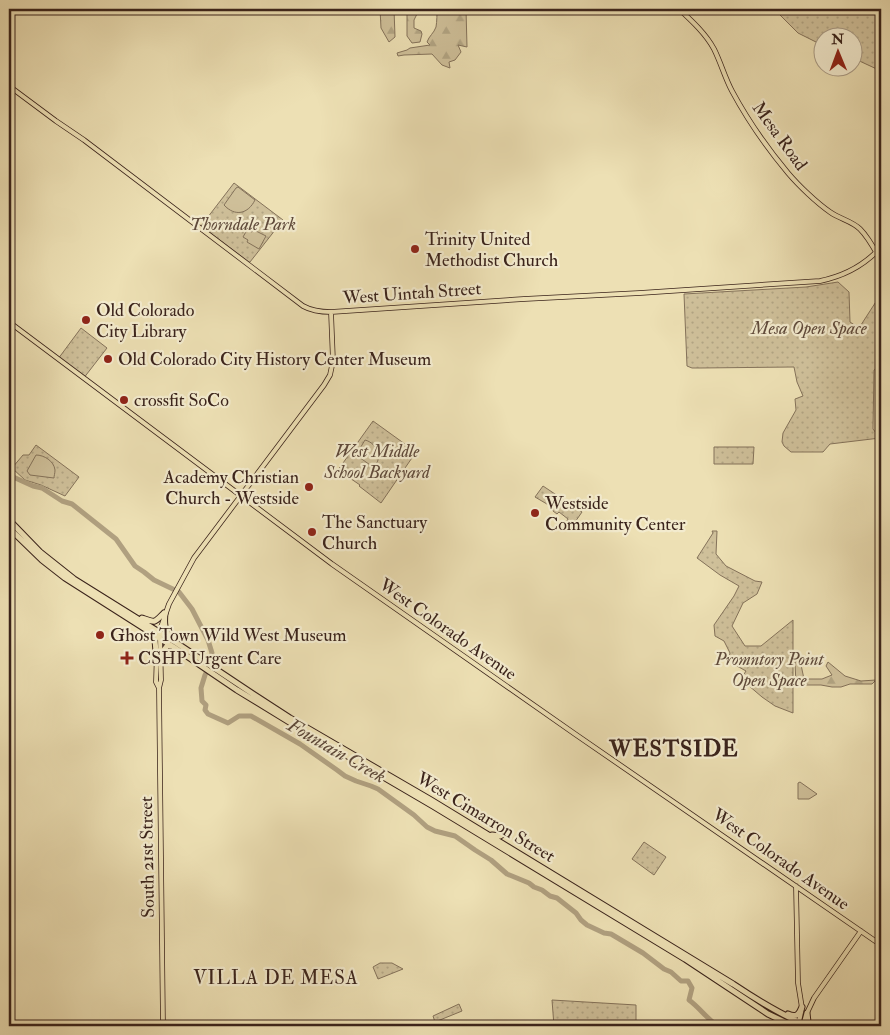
<svg xmlns="http://www.w3.org/2000/svg" width="890" height="1035" font-family="'IM FELL Double Pica',serif">
  <style>
    .grass { fill: url(#grass-dots); stroke: #84725a }
    .forest { fill: url(#forest-firs); stroke: #84725a }
    .garden { fill: #cfc09a; stroke: #84725a }
    .lines { fill: none; stroke-linecap: round; stroke-linejoin: round }
    .river { stroke: #b0a080; stroke-width: 5 }
    .major-casing { stroke: #3a231b; stroke-width: 5.5 }
    .highway-casing { stroke: #3a231b; stroke-width: 7 }
    .major { stroke: #ede0b4; stroke-width: 4 }
    .highway { stroke: #ede0b4; stroke-width: 5 }
    .poi-dot { fill: #8f2418; stroke: #f3ebce; stroke-width: 2 }
    .labels { text-anchor: middle; stroke-width: 4.5; stroke-linejoin: round; paint-order: stroke }
    .street-label { font-size: 18px; fill: #3a231b; stroke: #f3ebce }
    .park-label { font-size: 18px; font-style: italic; fill: #5f4a3b; stroke: #f3ebce }
    .poi-label { font-size: 18px; fill: #3a231b; stroke: #f3ebce; text-anchor: start }
    .water-label { font-size: 19px; font-style: italic; fill: #5d4839; stroke: #f3ebce }
    .neighbourhood-label { font-size: 19px; letter-spacing: 1px; fill: #3a231b; stroke: #f3ebce }
    .district-label { font-size: 22px; font-weight: bold; letter-spacing: 1px; fill: #3a231b; stroke: #f3ebce }
  </style>
  <defs>
    <pattern id="grass-dots" width="8" height="8" patternUnits="userSpaceOnUse" patternTransform="scale(1.25)"><rect width="8" height="8" fill="#cfc09a"/><path d="M2 2h.1M6 6h.1" fill="none" stroke="#b2a584" stroke-width="1.8" stroke-linecap="round"/></pattern>
    <pattern id="forest-firs" width="22" height="20" patternUnits="userSpaceOnUse" patternTransform="scale(1.25)"><rect width="22" height="20" fill="#cfc09a"/><path d="M5 1l3.5 6h-7zM16 11l3.5 6h-7z" fill="#b2a584"/></pattern>
  </defs>
  <rect width="100%" height="100%" fill="#ede0b4"/>
  <filter id="stains"><feTurbulence type="fractalNoise" baseFrequency=".004" numOctaves="4"/><feColorMatrix values="0 0 0 0 .2 0 0 0 0 .09 0 0 0 0 .02 0 0 0 .5 -.17"/></filter>
  <radialGradient id="worn" r=".72"><stop offset=".6" stop-color="#630" stop-opacity="0"/><stop offset="1" stop-color="#630" stop-opacity=".3"/></radialGradient>
  <path class="grass" d="M774 9H881V71L853 58 852 38H822V45L798 33Z
    M234 183 283 220 250 262H249L201 226Z
    M838 282 849 292 850 322 859 328 879 297 881 300V366L874 370 873 429 880 438 830 444 823 452H791L784 446 782 442 783 433 796 410 795 399 803 396 797 382 794 367 701 368H692L687 366 684 294 806 287Z
    M81 328 107 348 83 379 58 359Z
    M373 421 416 452 381 503 359 486 360 485 338 470Z
    M36 445 79 477 65 496 41 485 25 480 12 468 23 455H29Z
    M714 447H754L753 464H714Z
    M543 486 582 512 573 525 567 521 568 519 559 512 557 514 553 511 552 507 535 497Z
    M712 531H717L716 554 726 566 755 581 762 582 757 594 743 603 732 626 745 646H761L793 620V713L775 706 762 697 741 679 746 671 728 661 730 653 724 641 715 636 714 625 734 596 739 586 720 575 697 558 713 533Z
    M644 842 666 857 654 875 632 859Z
    M380 963H392L403 969 378 979 373 967Z
    M552 1000 636 1005V1026H554Z
    M459 1004 462 1011 435 1022 433 1016Z"/>
  <path class="forest" d="M380 9H394L395 37 389 42 381 28Z
    M407 9H419L416 10 418 12 414 20V28L421 31 422 34 420 42 412 43 407 36Z
    M437 9H466L467 47 458 45 461 52 455 60 449 62 450 68 442 65 432 54 404 55 398 56 397 53 407 50 410 48 430 45 427 42C429 36 434 33 436 27 437 21 437 14 437 9Z
    M800 660 804 679H822L832 675 826 666 828 662 845 676 861 681 876 680 872 684H850L841 687H832L821 685H796L795 662Z"/>
  <path class="garden" d="M238 187 255 200C248 214 235 217 224 205L236 188Z
    M247 230 252 232 254 230 266 236 259 249 247 242 248 240 243 237Z
    M365 440C377 443 384 459 373 467L356 455Z
    M36 455C44 455 54 461 55 470 55 473 54 476 54 478L30 475 27 471Z
    M800 782 817 794 809 799H798V783Z"/>
  <g class="lines">
    <path class="river" d="M9 471 11 476 33 486 42 488 62 501 72 504 116 539 135 566 144 572 154 580 179 592 192 609 208 640 212 653V661L205 675 201 688 202 701 206 705 205 710 208 714 228 723 239 716H251L300 744 337 770 345 776 356 781 371 786 378 789 414 815 427 827 435 831 455 836 475 850 491 860 507 874 529 883 534 887 542 890 550 896 557 898 576 913 581 920 587 925 604 933 611 934 643 953 664 969 671 972 681 981H688L692 988 689 1000C700 1008 707 1019 718 1026"/>
    <g class="major-casing">
      <path id="major" d="M679 9C692 21 706 34 714 49 721 63 725 78 732 91 747 119 768 149 788 173 799 186 817 203 830 212 840 219 852 221 860 229 869 238 875 250 881 261
        M9 86 56 121 84 140 303 306C312 311 320 312 331 312L524 299 640 293 820 281C844 276 865 265 881 247
        M9 322 332 564 575 734 881 945
        M159 633 169 604 194 558 324 385 330 375 333 361 331 312
        M160 637 161 680 159 688 163 1026
        M157 650 156 682 159 688
        M796 886 798 983 802 1008 798 1026
        M803 1026 806 1015 814 998 861 931"/>
    </g>
    <g class="highway-casing">
      <path id="highway" d="M9 520 40 552 74 579 175 642 253 694 290 718 431 800 733 984C757 1000 781 1015 808 1026
        M9 528 42 560 65 578 175 648 237 690 291 723 433 806 685 959 768 1014 793 1026
        M165 613C164 623 164 630 171 637
        M142 618C156 623 154 623 164 613
        M151 635 155 640 156 652
        M161 654 167 646H171
        M492 835 500 836 507 832
        M807 1013 808 1022 812 1026
        M788 1014C797 1018 799 1014 802 1007"/>
    </g>
    <use href="#major" class="major"/>
    <use href="#highway" class="highway"/>
  </g>
  <g class="poi-dot">
    <circle cx="415" cy="249" r="5"/>
    <circle cx="86" cy="320" r="5"/>
    <circle cx="108" cy="359" r="5"/>
    <circle cx="124" cy="400" r="5"/>
    <circle cx="309" cy="487" r="5"/>
    <circle cx="535" cy="513" r="5"/>
    <circle cx="312" cy="532" r="5"/>
    <circle cx="100" cy="635" r="5"/>
    <path d="M124.5 650.5h5v5h5v5h-5v5h-5v-5h-5v-5h5z"/>
  </g>
  <g class="labels">
    <g class="street-label">
      <text transform="translate(780 136) rotate(54)" y="6">Mesa Road</text>
      <text transform="translate(412 293) rotate(-4)" y="6">West Uintah Street</text>
      <text transform="translate(448 629) rotate(35)" y="6">West Colorado Avenue</text>
      <text transform="translate(486 817) rotate(31)" y="6">West Cimarron Street</text>
      <text transform="translate(147 857) rotate(-91)" y="6">South 21st Street</text>
      <text transform="translate(781 859) rotate(35)" y="6">West Colorado Avenue</text>
    </g>
    <g class="park-label">
      <text x="243" y="230">Thorndale Park</text>
      <text x="809" y="334">Mesa Open Space</text>
      <text x="377" y="457">West Middle<tspan x="377" dy="21">School Backyard</tspan></text>
      <text x="769" y="665">Promntory Point<tspan x="769" dy="21">Open Space</tspan></text>
    </g>
    <g class="poi-label">
      <text x="425" y="245">Trinity United<tspan x="425" dy="21">Methodist Church</tspan></text>
      <text x="96" y="316">Old Colorado<tspan x="96" dy="21">City Library</tspan></text>
      <text x="118" y="365">Old Colorado City History Center Museum</text>
      <text x="134" y="406">crossfit SoCo</text>
      <text x="299" y="483" text-anchor="end">Academy Christian<tspan x="299" dy="21">Church - Westside</tspan></text>
      <text x="545" y="509">Westside<tspan x="545" dy="21">Community Center</tspan></text>
      <text x="322" y="528">The Sanctuary<tspan x="322" dy="21">Church</tspan></text>
      <text x="110" y="641">Ghost Town Wild West Museum</text>
      <text x="138" y="664">CSHP Urgent Care</text>
    </g>
    <g class="water-label">
      <text transform="translate(337 750) rotate(30)" y="7">Fountain Creek</text>
    </g>
    <g class="neighbourhood-label">
      <text x="276" y="984">VILLA DE MESA</text>
    </g>
    <g class="district-label">
      <text x="674" y="756">WESTSIDE</text>
    </g>
  </g>
  <rect width="890" height="1035" fill="none" stroke="#ede0b4" stroke-width="30"/>
  <rect x="10" y="10" width="870" height="1015" fill="none" stroke="#3a231b" stroke-width="2.5"/>
  <rect x="15" y="15" width="860" height="1005" fill="none" stroke="#3a231b"/>
  <g transform="translate(838 52) rotate(359)"><circle r="24" fill="#f3ebce" stroke="#a99b86"/>
  <path d="M0-4L9 19L0 12L-9 19Z" fill="#8f2418"/>
  <text y="-8" font-size="14" font-weight="bold" text-anchor="middle" fill="#3a231b">N</text>
  </g>
  <rect width="100%" height="100%" filter="url(#stains)"/>
  <rect width="100%" height="100%" fill="url(#worn)"/>
</svg>
